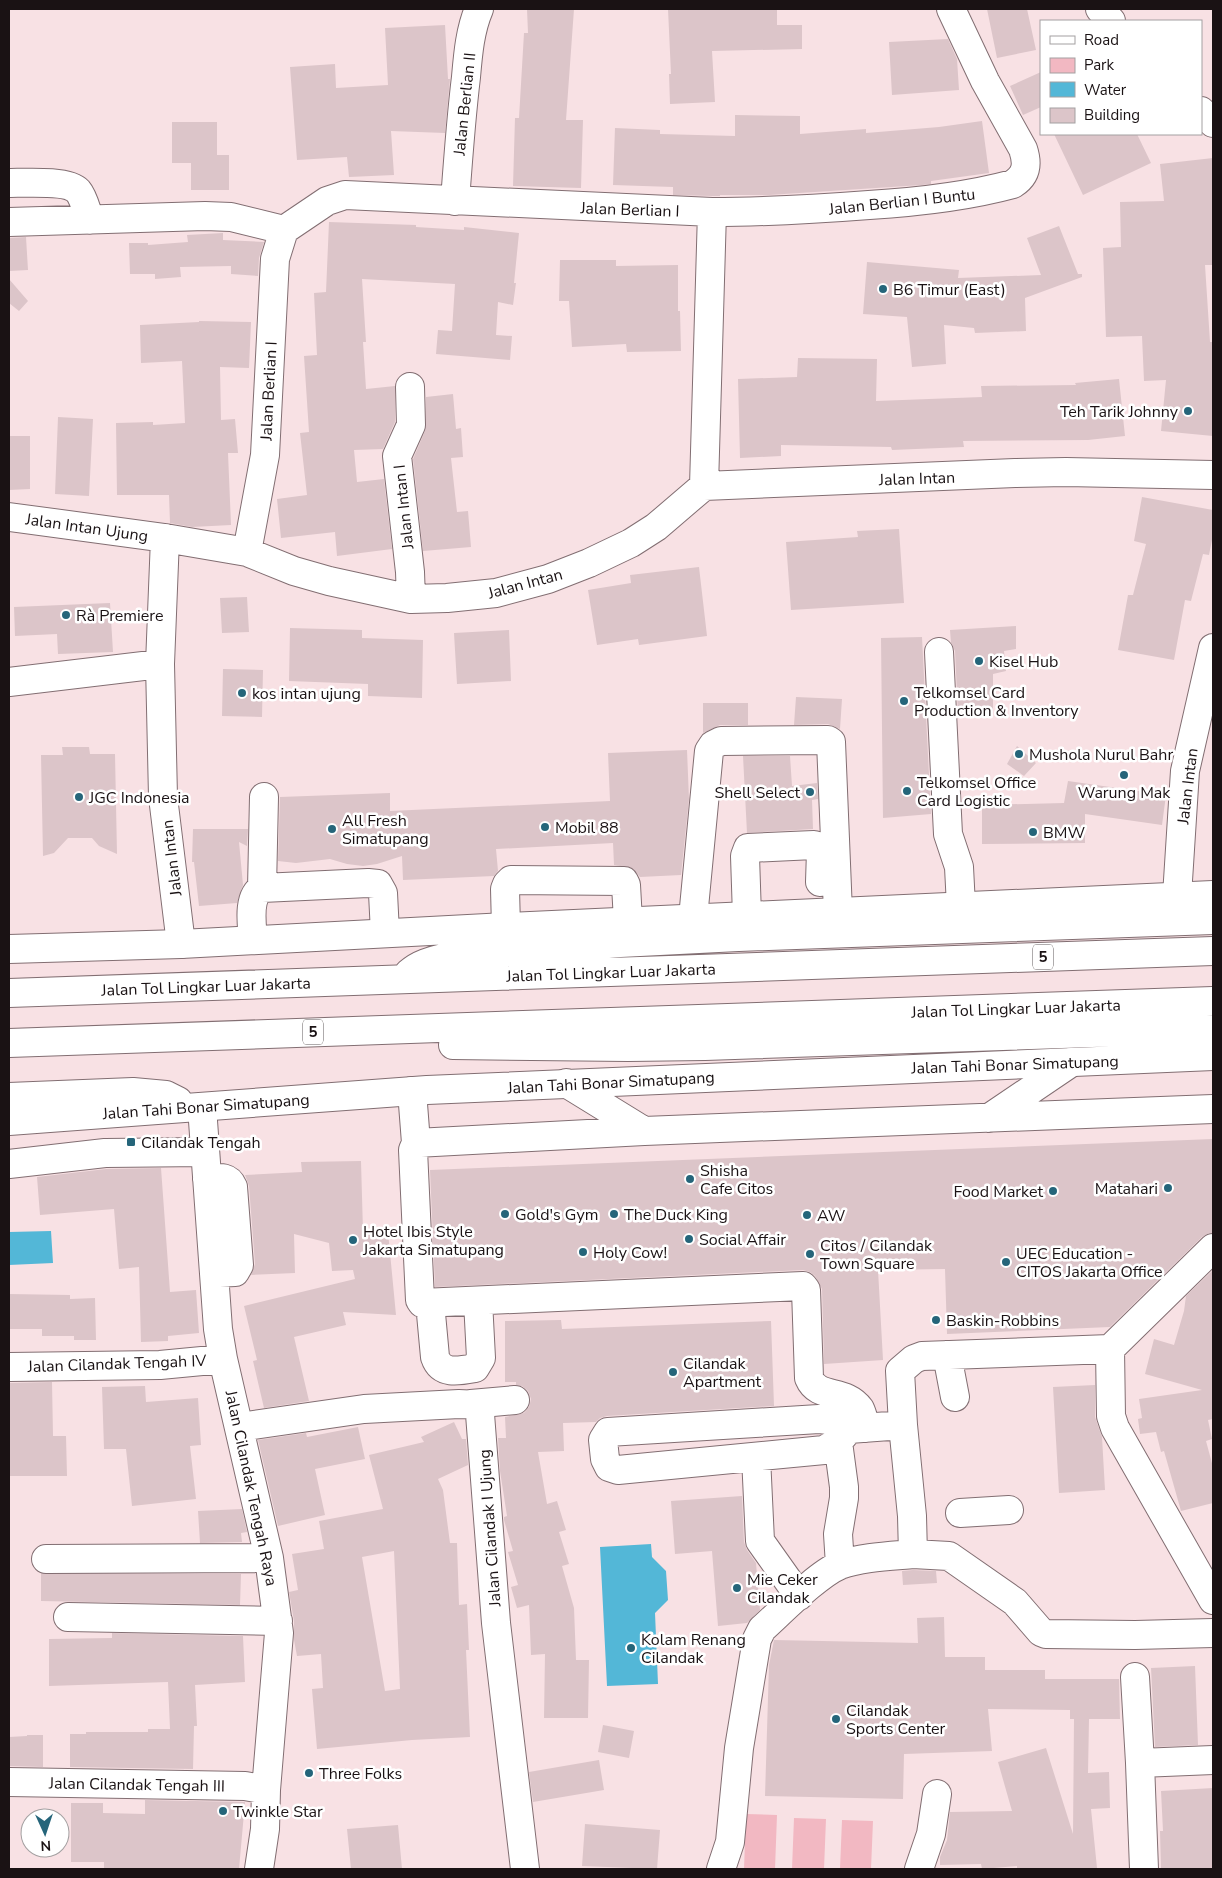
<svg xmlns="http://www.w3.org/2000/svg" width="1222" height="1878" font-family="'Nunito Sans',sans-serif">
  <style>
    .green { fill: #f2b8c2 }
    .water { fill: #53b7d7 }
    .building { fill: #dcc5c9; fill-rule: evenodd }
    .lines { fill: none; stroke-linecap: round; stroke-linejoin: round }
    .minor-casing { stroke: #826e72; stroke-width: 30 }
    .highway-casing { stroke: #826e72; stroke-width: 30 }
    .minor { stroke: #fff; stroke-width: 28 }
    .highway { stroke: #fff; stroke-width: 28 }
    .poi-dot { fill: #25657a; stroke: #fff; stroke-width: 2 }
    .labels { text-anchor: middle; stroke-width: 5; stroke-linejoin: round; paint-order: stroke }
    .shield { fill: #fff; stroke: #5f595a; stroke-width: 1 }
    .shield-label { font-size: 15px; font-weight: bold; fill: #1a1214 }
    .street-label { font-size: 16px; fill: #1a1214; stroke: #fff }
    .poi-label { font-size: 16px; fill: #1a1214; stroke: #fff; text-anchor: start }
  </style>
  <rect width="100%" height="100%" fill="#f8e1e4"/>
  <path class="green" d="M746 1814 777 1815 775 1869H744Z
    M794 1818 826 1819 824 1869H792Z
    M842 1820 873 1821 871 1869H840Z"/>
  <path class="water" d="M51 1231 53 1263 9 1265V1232Z
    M651 1544 652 1557 666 1571 668 1600 655 1613 658 1684 607 1686 600 1547Z"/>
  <path class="building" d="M527 9H574L566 120H583L581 188 513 186 515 118H519L524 33H528Z
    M668 9H777V25H802V49L712 51 715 102 670 104 669 74H671Z
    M987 9H1027L1036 50 997 58Z
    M445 25 448 79H450L445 133 391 131 394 175 349 177 347 157 297 160 290 67 335 64 336 88 388 85 385 28Z
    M948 39 957 59 959 90 892 95 889 42Z
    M1041 72V107L1023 115 1010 86Z
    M735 115 800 116V134L866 129V133L939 127 982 121 989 173 931 181V184L922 185 769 195H720V196H712L673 195V187L613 185 615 128 660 130V134L735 136Z
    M172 122H217V155H229V190H191V163H172Z
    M1054 134H1137L1151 163 1083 195Z
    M1213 158V265H1205L1210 342H1213V436L1161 431 1166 380 1144 381 1142 336 1106 337 1103 248 1121 247 1120 202 1164 201 1160 164Z
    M329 222 416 225V227L464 230V227L519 233 514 283H516L513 305 498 302 496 335 512 336 510 360 436 354 438 330 452 331 455 284 362 279 366 342H363L366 389 395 386V422L383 449 354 450 357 482 384 479 392 549 337 556 335 532 281 538 277 499 307 495 300 433 309 432 304 356 317 355 314 293 326 292Z
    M1059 226 1078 274H1082V277L1025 298 1026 331 975 333 974 328 944 325 946 364 912 367 907 317 863 314 867 262 959 270 958 278 1041 275 1027 238Z
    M223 233V240L264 242 259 258 258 276 231 274V266L180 267 181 277 155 279V274H130L129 243H148V245L188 242 187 235Z
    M26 237 28 270 9 271V238Z
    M560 260H616V266L678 265V311H680L681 351 627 352 626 344 572 347 569 301H559Z
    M9 279 28 301 19 311 9 303Z
    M199 321 251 322 249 368 220 367 221 420 235 419 238 453H228L231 525 192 527 170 523 169 495H117L116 423 153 422V425L185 423 182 361 141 363 140 325 199 322Z
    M798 358 877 359 876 401 982 397 981 386 1076 385 1075 383 1119 379 1125 436 1088 440 963 441 964 447 892 450 891 447 781 445V456L740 458 738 379 797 377Z
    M453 394 456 429 461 428 463 457 451 458 457 512 468 511 471 547 423 551 413 459 425 431 426 397Z
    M58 417 93 419 89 496 55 494Z
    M9 436H30V489L9 490Z
    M1142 497 1213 510V535L1209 555 1203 554 1191 601 1185 600 1174 660 1118 650 1128 595H1133L1146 544 1134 541Z
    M899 529 904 603 791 610 786 542 858 537 857 531Z
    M699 567 707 636 639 645 638 639 597 645 588 590 631 583 630 575Z
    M247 597 249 632 222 633 220 598Z
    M110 603 113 652 58 654 57 634 15 636 14 607Z
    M1016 626V649L1004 651 1006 671 993 674V714L958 715 955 651 951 643 950 630Z
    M290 628 362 630V638L423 640 422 698 368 696V684L289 681Z
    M509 630 511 681 457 684 454 633Z
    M922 637 931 814 883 818 881 638Z
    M223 669 263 670 262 717 222 716Z
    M796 697 842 699 840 729 828 724 794 725Z
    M703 703H748V725H720L703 733Z
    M1017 746 1036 763 1024 776 1007 764Z
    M62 747H89L90 754H115L117 854 99 846 92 838H68L54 853 43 856 41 755H63Z
    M687 750 689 799 681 875 640 877 632 868 614 865 613 843 496 849 498 871 494 876 403 880 402 856 377 864 363 866 347 864 330 859 296 863 278 861 280 797 390 793V811L610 801 608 753Z
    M743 756H790L792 786 817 783 818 799 812 800 813 829 747 833Z
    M1068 781 1166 795 1162 825 1085 814V843L982 844V805L1064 803Z
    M193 829H248L247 846 239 842 243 885 237 903 199 906 194 862H192Z
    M1213 1139V1233H1209L1202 1237 1110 1327 947 1334 945 1269 878 1270 883 1360 824 1364 822 1289 815 1276 810 1272 803 1270 435 1287 430 1170Z
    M361 1161 363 1232H388L396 1315 343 1312 346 1325 294 1337 309 1401 264 1408 253 1361 257 1360 244 1306 355 1279 353 1270 332 1271 329 1243 294 1234 295 1273 251 1275 255 1264 249 1186 245 1175 302 1172 301 1162Z
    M161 1168 170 1292 196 1290 199 1333 168 1336V1341L141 1342 139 1267 119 1269 114 1209 40 1215 37 1177 106 1169Z
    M1212 1271H1213V1419L1208 1420 1212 1439 1206 1441 1213 1467V1503L1181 1511 1164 1451 1161 1452 1156 1432 1140 1434 1138 1419 1142 1418 1139 1399 1202 1390 1145 1374 1154 1339 1174 1345 1184 1311 1186 1296Z
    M9 1294 70 1295V1299L95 1298 96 1340H74V1336H42V1329H9Z
    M561 1320 562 1329 771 1321 774 1406 607 1416 600 1418 596 1422 563 1423 564 1451 538 1452 547 1504 557 1501 566 1530 559 1532 569 1564 562 1566 574 1608 576 1660H589L588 1718H544L545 1654 531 1655 529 1605 517 1608 511 1587 518 1585 508 1552 513 1551 504 1520V1517L507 1516 500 1471 498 1438H506L505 1417 524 1413 529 1407 531 1399 528 1391 522 1386 516 1385V1382H505V1321Z
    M52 1382 53 1436H66L67 1476H9V1383Z
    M1095 1385V1417L1102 1437 1105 1490 1059 1493 1053 1387Z
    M145 1386 146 1402 198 1398 201 1445 190 1446 196 1499 132 1506 126 1449H104L102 1387Z
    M454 1422 462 1439H466L468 1465 438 1479 443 1490 450 1543H457L459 1605 467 1604 469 1650H466L470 1737 412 1740 317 1749 312 1689 323 1688 321 1654 297 1656 294 1640V1621L289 1592 298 1590 292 1554 324 1549 319 1521 383 1509 369 1455 424 1442 421 1437ZM394 1551 400 1689 385 1691 362 1557Z
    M358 1427 365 1459 315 1469 325 1515 278 1526 258 1440 306 1433 307 1437Z
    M742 1496 744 1542 747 1550 756 1563 760 1610 747 1623 718 1626 712 1551 675 1554 671 1501Z
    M242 1509 247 1532 241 1533 242 1542 200 1543 198 1511Z
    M913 1570 936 1571 937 1583 903 1585 902 1571Z
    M41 1573 241 1574 240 1605 41 1601Z
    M944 1617 945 1657H985V1670H1045V1679H1119L1120 1719H1089L1088 1773 1109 1772 1110 1808 1091 1809 1097 1868 1017 1869V1866L982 1869 981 1864 940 1865V1857L947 1840 950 1812 1012 1811 998 1762 1046 1748 1073 1834 1074 1719H1070V1710L988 1709 992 1751 904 1754 903 1799 765 1796 769 1665 774 1640 918 1643 917 1618Z
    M112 1633 243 1636 245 1682 195 1685 197 1726H194L193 1769 70 1767V1734H86V1732H148V1729H170L168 1682 49 1686V1639L112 1638Z
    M1195 1666 1198 1745 1155 1747 1151 1668Z
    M603 1725 634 1731 629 1758 598 1752Z
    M27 1735H43V1767L9 1766V1737L27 1736Z
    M599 1760 604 1790 533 1802 529 1772Z
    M1213 1788V1869H1161L1160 1831H1163L1161 1791Z
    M145 1800 245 1802 239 1869H104V1862H71V1803H103V1813L145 1814Z
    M585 1824 660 1830 657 1869 582 1866Z
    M398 1825 402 1869H351L347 1829Z"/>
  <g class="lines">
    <g class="minor-casing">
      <path id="minor" d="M1100 9 1111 21
        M1201 111 1213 123
        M9 183C24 183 68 180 78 191 84 198 86 210 90 220
        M455 201C458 160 461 118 466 77 468 54 470 30 479 9
        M9 222 205 216 231 217 284 230
        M410 387 411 425 397 456 410 572 411 599
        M704 486 712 212
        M9 517 165 538 247 552 294 571 329 581 411 599 447 598 496 593 548 579 589 563 631 543 656 527 704 486 1015 473 1066 472 1213 475
        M165 538 160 664 163 797 181 944
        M247 552 265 455 275 259 284 230 327 201 345 195 712 212C764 212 817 209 869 205 918 202 965 197 1013 184 1027 175 1028 164 1023 149L985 81 951 9
        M939 652 948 834 959 867 961 906
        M9 682 160 664
        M262 888 264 797
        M1177 896 1185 771 1213 648
        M747 916 745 856 748 848 814 845 818 846 821 851 820 882
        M693 918 709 751 713 745 721 741 828 740 831 742 838 912
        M506 927 505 889 507 884 511 880 624 881 626 885 628 921
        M253 940C252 925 247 897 262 888L368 883 378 884 383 893 385 933
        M566 1083 644 1131
        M412 1091 416 1143 413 1150 420 1300 422 1303 803 1286 806 1290 809 1378C818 1400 845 1388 860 1409 863 1415 864 1422 866 1428
        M202 1107 218 1329 223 1359 269 1558 279 1633 266 1790 265 1829 259 1869
        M989 1118 1072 1062
        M416 1143 644 1131 1213 1109
        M9 1164 105 1153 205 1152
        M207 1179C218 1178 228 1175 233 1187L239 1265 235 1272 214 1273
        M430 1303 435 1357C441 1375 459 1371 475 1368L481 1358 478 1301
        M1110 1349 1111 1416 1115 1428 1213 1600
        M947 1355 955 1397
        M9 1367 160 1365 223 1359
        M471 1404 515 1400
        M240 1427 364 1409 459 1404C469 1404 476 1404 480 1414L496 1623 525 1869
        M849 1429 838 1442 824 1450 618 1470 609 1467 605 1459 603 1440 608 1432 819 1419 829 1420 849 1429 903 1425 900 1371 914 1359 922 1356 1110 1349 1213 1248
        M838 1442 844 1487V1498L838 1534 840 1565
        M756 1457 760 1541 799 1596
        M960 1513 1009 1510
        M913 1554 949 1556 1015 1602 1041 1632 1046 1634 1135 1635 1213 1633
        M46 1559 269 1558
        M68 1617 278 1621
        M1135 1677 1140 1763
        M9 1782 245 1786 266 1790
        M721 1869 730 1842 739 1748 757 1639 762 1629C782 1611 818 1574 840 1565 861 1557 890 1556 913 1554L912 1516 903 1425
        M919 1869 931 1834 937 1794
        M1144 1869 1140 1763 1213 1760"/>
    </g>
    <g class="highway-casing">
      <path id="highway" d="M9 949 181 944 506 927 1213 895
        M409 973C419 964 431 961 443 958L620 943 738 937 1213 920
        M9 993 1213 951
        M9 1043 1213 1001
        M453 1045 628 1047 705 1046 1213 1029
        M9 1097 133 1092 166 1095 178 1101
        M9 1121 427 1090 1213 1056"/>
    </g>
    <use href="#minor" class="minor"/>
    <use href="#highway" class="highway"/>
  </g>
  <g class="poi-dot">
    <circle cx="883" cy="289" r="5"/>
    <circle cx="1188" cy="411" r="5"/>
    <circle cx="66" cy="615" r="5"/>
    <circle cx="979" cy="661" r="5"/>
    <circle cx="242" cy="693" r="5"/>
    <circle cx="904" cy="701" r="5"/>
    <circle cx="1019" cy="754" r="5"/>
    <circle cx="1124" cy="775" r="5"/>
    <circle cx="907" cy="791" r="5"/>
    <circle cx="810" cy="792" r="5"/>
    <circle cx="79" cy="797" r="5"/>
    <circle cx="545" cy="827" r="5"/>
    <circle cx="332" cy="829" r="5"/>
    <circle cx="1033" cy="832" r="5"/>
    <rect x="126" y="1137" width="10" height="10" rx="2.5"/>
    <circle cx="690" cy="1179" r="5"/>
    <circle cx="1168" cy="1188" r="5"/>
    <circle cx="1053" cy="1191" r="5"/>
    <circle cx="505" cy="1214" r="5"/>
    <circle cx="614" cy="1214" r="5"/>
    <circle cx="807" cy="1215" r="5"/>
    <circle cx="689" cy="1239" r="5"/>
    <circle cx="353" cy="1240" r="5"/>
    <circle cx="583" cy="1252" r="5"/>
    <circle cx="810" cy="1254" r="5"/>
    <circle cx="1006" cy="1262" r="5"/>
    <circle cx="936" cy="1320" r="5"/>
    <circle cx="673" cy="1372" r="5"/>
    <circle cx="737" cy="1588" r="5"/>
    <circle cx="631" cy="1648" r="5"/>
    <circle cx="836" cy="1719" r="5"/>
    <circle cx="309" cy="1773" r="5"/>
    <circle cx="223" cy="1811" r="5"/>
  </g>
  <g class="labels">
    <g class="shield">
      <rect x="1033" y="944.5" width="20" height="25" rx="4"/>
      <rect x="303" y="1019.5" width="20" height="25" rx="4"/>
    </g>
    <g class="shield-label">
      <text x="1043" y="962">5</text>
      <text x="313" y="1037">5</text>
    </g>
    <g class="street-label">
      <text transform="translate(464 104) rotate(-84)" y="6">Jalan Berlian II</text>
      <text transform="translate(902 201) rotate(-6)" y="6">Jalan Berlian I Buntu</text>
      <text transform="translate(630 209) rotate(2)" y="6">Jalan Berlian I</text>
      <text transform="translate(268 391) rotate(-87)" y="6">Jalan Berlian I</text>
      <text transform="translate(917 478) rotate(-2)" y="6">Jalan Intan</text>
      <text transform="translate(403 507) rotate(-96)" y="6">Jalan Intan I</text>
      <text transform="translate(87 527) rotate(8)" y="6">Jalan Intan Ujung</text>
      <text transform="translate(525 583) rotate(-15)" y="6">Jalan Intan</text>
      <text transform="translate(1187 786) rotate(-83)" y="6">Jalan Intan</text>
      <text transform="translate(171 858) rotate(-97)" y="6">Jalan Intan</text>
      <text transform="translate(611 972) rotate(-2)" y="6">Jalan Tol Lingkar Luar Jakarta</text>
      <text transform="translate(206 986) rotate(-2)" y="6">Jalan Tol Lingkar Luar Jakarta</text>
      <text transform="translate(1016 1008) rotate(-2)" y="6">Jalan Tol Lingkar Luar Jakarta</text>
      <text transform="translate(1015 1064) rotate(-2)" y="6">Jalan Tahi Bonar Simatupang</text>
      <text transform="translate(611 1082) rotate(-3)" y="6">Jalan Tahi Bonar Simatupang</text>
      <text transform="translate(206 1106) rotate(-4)" y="6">Jalan Tahi Bonar Simatupang</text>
      <text transform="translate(117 1363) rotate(-2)" y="6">Jalan Cilandak Tengah IV</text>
      <text transform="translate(252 1488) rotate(78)" y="6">Jalan Cilandak Tengah Raya</text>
      <text transform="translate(489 1528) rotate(-94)" y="6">Jalan Cilandak I Ujung</text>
      <text transform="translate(137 1784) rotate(1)" y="6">Jalan Cilandak Tengah III</text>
    </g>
    <g class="poi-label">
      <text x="893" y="295">B6 Timur (East)</text>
      <text x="1178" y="417" text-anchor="end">Teh Tarik Johnny</text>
      <text x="76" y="621">Rà Premiere</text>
      <text x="989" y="667">Kisel Hub</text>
      <text x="914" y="698">Telkomsel Card<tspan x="914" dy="18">Production &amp; Inventory</tspan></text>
      <text x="252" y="699">kos intan ujung</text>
      <text x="1029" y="760">Mushola Nurul Bahr</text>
      <text x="917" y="788">Telkomsel Office<tspan x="917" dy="18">Card Logistic</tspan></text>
      <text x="800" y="798" text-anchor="end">Shell Select</text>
      <text x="1124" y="798" text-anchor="middle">Warung Mak</text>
      <text x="89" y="803">JGC Indonesia</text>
      <text x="342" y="826">All Fresh<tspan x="342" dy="18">Simatupang</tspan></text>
      <text x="555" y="833">Mobil 88</text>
      <text x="1043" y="838">BMW</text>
      <text x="141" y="1148">Cilandak Tengah</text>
      <text x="700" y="1176">Shisha<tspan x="700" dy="18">Cafe Citos</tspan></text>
      <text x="1158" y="1194" text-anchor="end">Matahari</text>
      <text x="1043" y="1197" text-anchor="end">Food Market</text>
      <text x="515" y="1220">Gold's Gym</text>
      <text x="624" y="1220">The Duck King</text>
      <text x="817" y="1221">AW</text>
      <text x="363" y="1237">Hotel Ibis Style<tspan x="363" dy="18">Jakarta Simatupang</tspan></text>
      <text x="699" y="1245">Social Affair</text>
      <text x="820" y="1251">Citos / Cilandak<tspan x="820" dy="18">Town Square</tspan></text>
      <text x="593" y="1258">Holy Cow!</text>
      <text x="1016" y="1259">UEC Education -<tspan x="1016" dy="18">CITOS Jakarta Office</tspan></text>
      <text x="946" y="1326">Baskin-Robbins</text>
      <text x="683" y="1369">Cilandak<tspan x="683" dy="18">Apartment</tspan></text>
      <text x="747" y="1585">Mie Ceker<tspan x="747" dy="18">Cilandak</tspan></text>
      <text x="641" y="1645">Kolam Renang<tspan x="641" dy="18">Cilandak</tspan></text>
      <text x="846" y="1716">Cilandak<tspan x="846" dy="18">Sports Center</tspan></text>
      <text x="319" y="1779">Three Folks</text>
      <text x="233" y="1817">Twinkle Star</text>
    </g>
  </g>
  <rect width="1222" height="1878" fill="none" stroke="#1a1214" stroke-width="20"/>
  <rect x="1040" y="20" width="162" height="115" fill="#ffffff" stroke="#a3a0a1"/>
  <rect x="1050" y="36" width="25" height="8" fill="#ffffff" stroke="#a3a0a1"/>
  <text x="1084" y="45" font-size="15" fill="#1a1214">Road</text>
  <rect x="1050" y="58" width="25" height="15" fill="#f2b8c2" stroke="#a3a0a1"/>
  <text x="1084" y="70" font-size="15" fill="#1a1214">Park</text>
  <rect x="1050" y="82" width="25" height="15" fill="#53b7d7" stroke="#a3a0a1"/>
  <text x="1084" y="95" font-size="15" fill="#1a1214">Water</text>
  <rect x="1050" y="108" width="25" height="15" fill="#dcc5c9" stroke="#a3a0a1"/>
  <text x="1084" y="120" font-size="15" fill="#1a1214">Building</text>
  <g transform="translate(45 1833) rotate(177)"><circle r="24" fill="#ffffff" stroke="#a3a0a1"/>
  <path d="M0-4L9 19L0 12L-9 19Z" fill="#25657a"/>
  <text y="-8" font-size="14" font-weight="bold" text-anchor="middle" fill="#1a1214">N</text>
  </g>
</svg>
